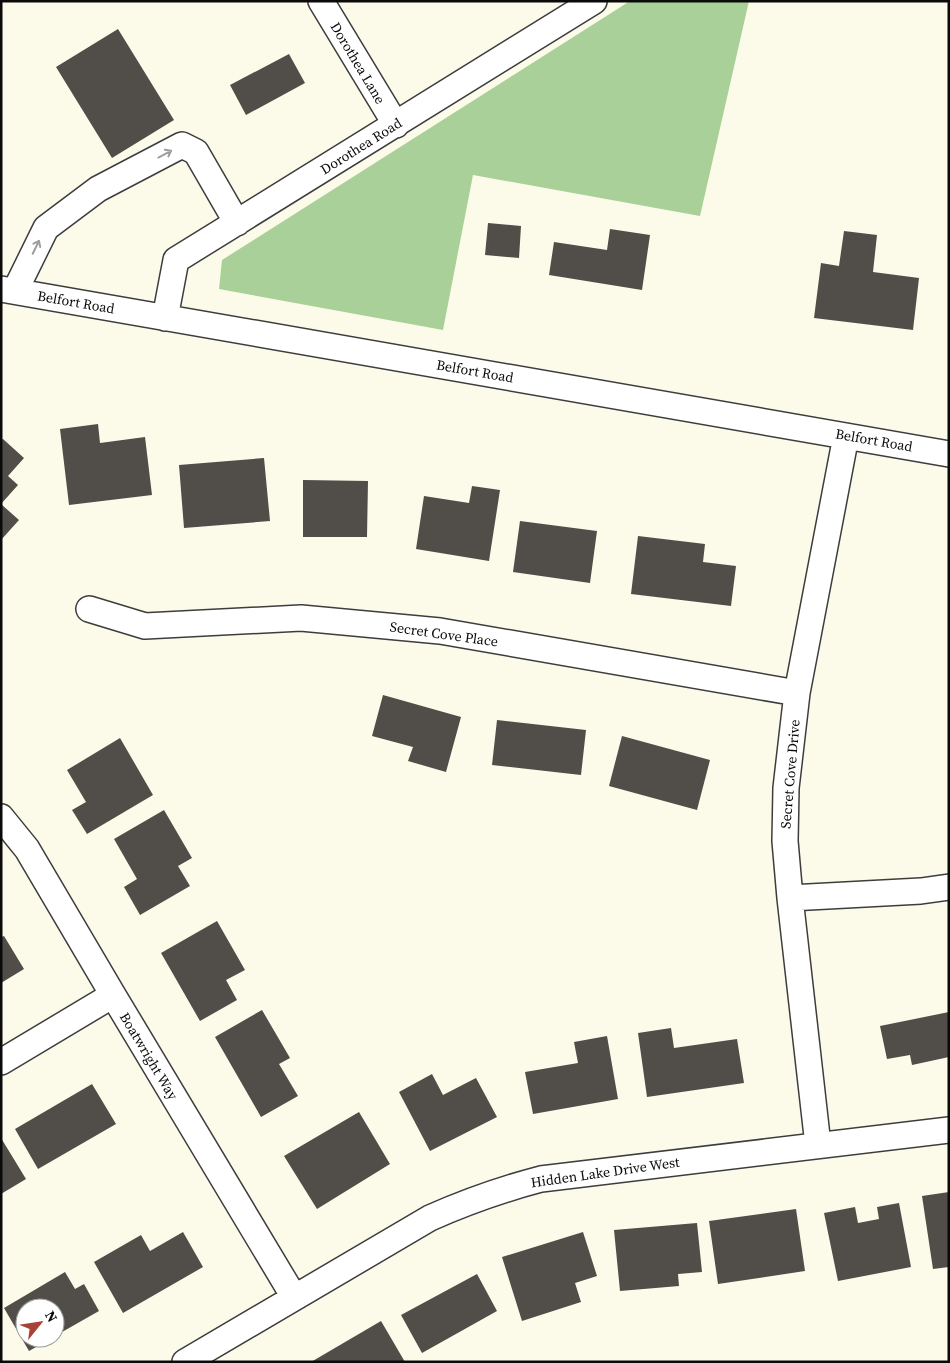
<svg xmlns="http://www.w3.org/2000/svg" width="950" height="1363" font-family="'Source Serif 4',serif">
  <style>
    .forest { fill: #a9d099 }
    .building { fill: #514d48 }
    .lines { fill: none; stroke-linecap: round; stroke-linejoin: round }
    .minor-casing { stroke: #3d3d3d; stroke-width: 28 }
    .minor { stroke: #fff; stroke-width: 25 }
    .oneway { stroke: #9d9d9d }
    .labels { text-anchor: middle; stroke-width: 5; stroke-linejoin: round; paint-order: stroke }
    .street-label { font-size: 14px; fill: #0a0a0a; stroke: #fff }
  </style>
  <rect width="100%" height="100%" fill="#fcfbe9"/>
  <path class="forest" d="M630 1H749L700 216 473 175 443 330 219 289 222 260Z"/>
  <path class="building" d="M118 29 174 120 112 158 56 67Z
    M289 54 305 83 246 115 230 85Z
    M488 223 521 226 519 258 485 255Z
    M610 229 650 235 642 290 549 275 554 242 607 250Z
    M844 231 877 235 873 272 919 278 913 330 814 318 821 263 839 266Z
    M98 424 100 443 145 437 152 495 69 505 60 429Z
    M3 439 24 458 8 476 18 485 1 504V440Z
    M264 458 270 521 184 528 179 465Z
    M303 480 368 481 367 537H303Z
    M472 486 500 490 489 561 416 549 424 496 469 503Z
    M1 504 19 520 1 540Z
    M520 521 597 531 590 583 513 572Z
    M638 536 705 544 703 562 736 566 731 606 631 594Z
    M383 695 461 717 446 772 408 761 413 747 372 736Z
    M497 720 586 730 581 775 492 765Z
    M622 736 710 760 697 810 609 786Z
    M120 738 153 795 87 834 72 810 86 802 67 770Z
    M164 810 192 858 178 866 190 886 140 915 124 887 137 879 114 839Z
    M217 921 245 970 226 980 237 1000 200 1021 161 953Z
    M4 936 24 969 1 983V937Z
    M262 1010 290 1058 279 1064 298 1096 261 1117 215 1037Z
    M949 1012V1057L912 1065 910 1055 887 1059 880 1026Z
    M671 1028 674 1048 737 1039 744 1083 647 1097 638 1033Z
    M607 1036 618 1099 533 1114 525 1072 578 1063 574 1042Z
    M432 1074 443 1095 476 1078 497 1117 430 1151 399 1092Z
    M92 1084 116 1124 38 1169 15 1129Z
    M359 1112 390 1164 317 1209 284 1156Z
    M1 1138 26 1179 1 1194Z
    M949 1192V1267L933 1269 922 1196Z
    M899 1203 911 1267 838 1281 824 1213 855 1207 858 1223 879 1219 877 1207Z
    M796 1209 805 1271 718 1284 709 1221Z
    M697 1223 702 1272 678 1274 679 1286 620 1291 614 1230Z
    M183 1232 203 1267 123 1313 94 1262 141 1235 150 1251Z
    M583 1232 597 1276 575 1283 581 1302 522 1321 502 1257Z
    M65 1272 75 1289 84 1284 99 1311 55 1336V1308H25V1338H52L29 1351 4 1308Z
    M477 1274 497 1311 422 1353 401 1315Z
    M381 1321 405 1362H311Z"/>
  <g class="lines">
    <g class="minor-casing">
      <path id="minor" d="M321 1 396 125
        M1 289 949 454
        M15 291 46 228 98 189 182 145 196 152 237 223
        M165 318 176 260 594 1
        M89 609 145 626 301 618 440 631 797 693
        M1 817 27 849 113 995 294 1297
        M790 898 921 891 949 887
        M1 1062 113 995
        M818 1145 790 898 785 841 786 788 797 693 846 436
        M185 1362 430 1218C466 1202 503 1189 541 1179L949 1130"/>
    </g>
    <use href="#minor" class="minor"/>
  </g>
  <defs><path id="oneway-shaft" d="M-6 0H5M1.5-3L5.5 0L1.5 3" fill="none" stroke-width="1.6" stroke-linecap="round" stroke-linejoin="round" transform="scale(1.25)"/></defs>
  <g class="oneway">
    <use href="#oneway-shaft" transform="translate(165 154) rotate(-28)"/>
    <use href="#oneway-shaft" transform="translate(36 247) rotate(-64)"/>
  </g>
  <g class="labels">
    <g class="street-label">
      <text transform="translate(358 63) rotate(59)" y="5">Dorothea Lane</text>
      <text transform="translate(361 146) rotate(-32)" y="5">Dorothea Road</text>
      <text transform="translate(76 302) rotate(10)" y="5">Belfort Road</text>
      <text transform="translate(475 371) rotate(10)" y="5">Belfort Road</text>
      <text transform="translate(874 440) rotate(10)" y="5">Belfort Road</text>
      <text transform="translate(444 634) rotate(8)" y="5">Secret Cove Place</text>
      <text transform="translate(790 774) rotate(-85)" y="5">Secret Cove Drive</text>
      <text transform="translate(149 1056) rotate(59)" y="5">Boatwright Way</text>
      <text transform="translate(605 1172) rotate(-8)" y="5">Hidden Lake Drive West</text>
    </g>
  </g>
  <rect width="950" height="1363" fill="none" stroke="#0a0a0a" stroke-width="5"/>
  <g transform="translate(40 1323) rotate(60)"><circle r="24" fill="#ffffff" stroke="#9d9d9d"/>
  <path d="M0-4L9 19L0 12L-9 19Z" fill="#a74235"/>
  <text y="-8" font-size="14" font-weight="bold" text-anchor="middle" fill="#0a0a0a">N</text>
  </g>
</svg>
